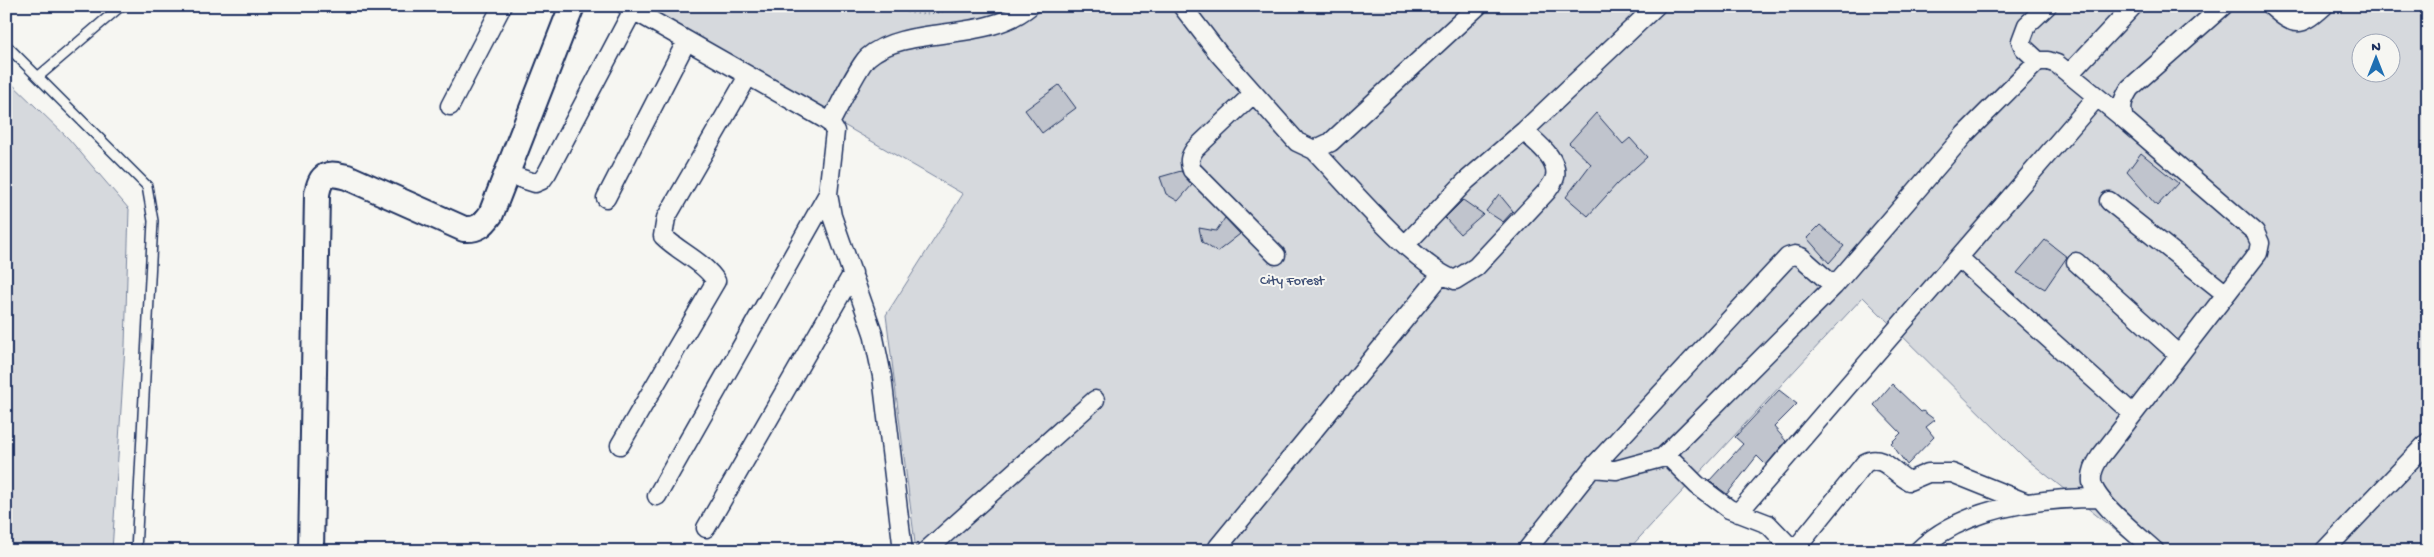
<svg xmlns="http://www.w3.org/2000/svg" width="2434" height="557" font-family="'Gochi Hand',sans-serif">
  <style>
    .green { fill: #d6d9dd; stroke: #78849e; fill-rule: evenodd }
    .building { fill: #c0c4cd; stroke: #1b2f5e }
    .lines { fill: none; stroke-linecap: round; stroke-linejoin: round }
    .lane-casing { stroke: #1b2f5e; stroke-width: 12 }
    .street-casing { stroke: #1b2f5e; stroke-width: 21 }
    .secondary-casing { stroke: #1b2f5e; stroke-width: 28 }
    .path { stroke: #1b2f5e; stroke-width: 3; stroke-dasharray: 1 4; stroke-linecap: butt }
    .lane { stroke: #f6f6f2; stroke-width: 9 }
    .street { stroke: #f6f6f2; stroke-width: 18 }
    .secondary { stroke: #f6f6f2; stroke-width: 24 }
    .labels { text-anchor: middle; stroke-width: 4; stroke-linejoin: round; paint-order: stroke }
    .park-label { font-size: 14px; fill: #405177; stroke: #f6f6f2 }
  </style>
  <rect width="100%" height="100%" fill="#f6f6f2"/>
  <filter id="ink" filterUnits="userSpaceOnUse"><feTurbulence type="fractalNoise" baseFrequency=".02" numOctaves="2"/><feDisplacementMap in="SourceGraphic" scale="10" xChannelSelector="R" yChannelSelector="G"/><feConvolveMatrix kernelMatrix="1 2 1 2 8 2 1 2 1" color-interpolation-filters="sRGB"/></filter>
  <g filter="url(#ink)">
    <path class="green" d="M638 6H2428V551H2141L2024 457 1863 297 1627 551H916L886 315 963 194ZM2362 42H2392V72H2362Z
      M6 78 69 139 129 209 125 346 112 551H6Z"/>
    <path class="building" d="M1059 85 1076 108 1042 133 1025 110Z
      M1596 113 1623 144 1630 138 1647 157 1617 184 1588 216 1566 197 1591 164 1569 143Z
      M2141 153 2178 183 2157 206 2127 172Z
      M1181 171 1192 185 1178 201 1166 194 1160 177Z
      M1499 194 1513 211 1503 222 1486 211Z
      M1463 200 1483 214 1460 234 1445 218Z
      M1225 218 1240 234 1217 252 1202 242 1199 228 1216 231Z
      M1820 225 1844 246 1829 263 1807 238Z
      M2045 240 2067 257 2045 289 2017 273Z
      M1892 384 1921 412 1923 411 1935 420 1926 427 1934 437 1907 465 1891 443 1901 433 1874 405Z
      M1779 390 1797 404 1774 427 1786 441 1766 465 1757 456 1727 494 1709 481 1743 444 1735 437Z"/>
    <g class="lines">
      <g class="lane-casing">
        <path id="lane" d="M6 45 147 186 153 221 136 551
          M39 76 121 6"/>
      </g>
      <g class="street-casing">
        <path id="street" d="M626 6 823 118 830 123 835 131 828 194 832 216 873 333 882 376 903 551
          M1182 6 1219 54 1297 142 1314 150 1331 142 1478 6
          M2271 6C2295 27 2300 28 2324 6
          M2038 61 2024 48 2021 41 2027 25 2047 6
          M2069 74 2133 6
          M1253 94 1195 149C1190 156 1188 161 1192 170L1276 255
          M450 106 502 6
          M830 123C838 109 858 66 868 57 906 24 984 44 1030 6
          M1314 150C1345 182 1416 267 1455 280L1476 267 1547 191C1550 187 1554 181 1555 177 1559 158 1535 142 1524 131
          M507 174 535 183 542 180 547 173 633 10
          M606 198 686 42
          M2109 201 2226 294
          M1406 244 1466 181 1524 131 1656 6
          M1959 258 2133 414
          M2076 262 2179 355
          M620 445 716 281C704 262 679 252 663 236L666 218 748 76
          M1664 456 1834 286 1965 134 2038 61H2048L2057 64 2124 119
          M1592 468 1616 470 1668 456 1697 485 1729 509 1768 524 1794 551 1865 463C1883 453 1894 474 1909 481L1928 473H1952L2027 503
          M657 496 828 194
          M1738 513 2097 97
          M706 528 853 273
          M1218 547 1441 275
          M926 551 1095 400
          M1526 551 1592 468 1788 257 1795 255 1801 257 1834 286
          M1918 551C1963 507 2040 498 2100 498
          M2155 551C2139 536 2095 502 2092 482 2091 472 2095 465 2100 457L2258 253 2260 243 2255 232 2124 119C2120 106 2123 99 2130 88L2223 6
          M2324 551 2428 442"/>
      </g>
      <g class="secondary-casing">
        <path id="secondary" d="M311 551 317 194C321 173 327 172 347 177L464 229C478 230 483 225 491 214L572 6"/>
      </g>
      <path class="path" d="M893 6C910 18 943 12 961 6"/>
      <use href="#lane" class="lane"/>
      <use href="#street" class="street"/>
      <use href="#secondary" class="secondary"/>
    </g>
  </g>
  <g class="labels">
    <g class="park-label">
      <text x="1292" y="284">City Forest</text>
    </g>
  </g>
  <rect width="2434" height="557" fill="none" stroke="#f6f6f2" stroke-width="25"/>
  <rect x="12" y="12" width="2409" height="532" fill="none" stroke="#1b2f5e" stroke-width="2" filter="url(#ink)"/>
  <g transform="translate(2376 58)"><circle r="24" fill="#f6f6f2" stroke="#9ea6b7"/>
  <path d="M0-4L9 19L0 12L-9 19Z" fill="#1f6fb2"/>
  <text y="-8" font-size="14" font-weight="bold" text-anchor="middle" fill="#1b2f5e">N</text>
  </g>
</svg>
